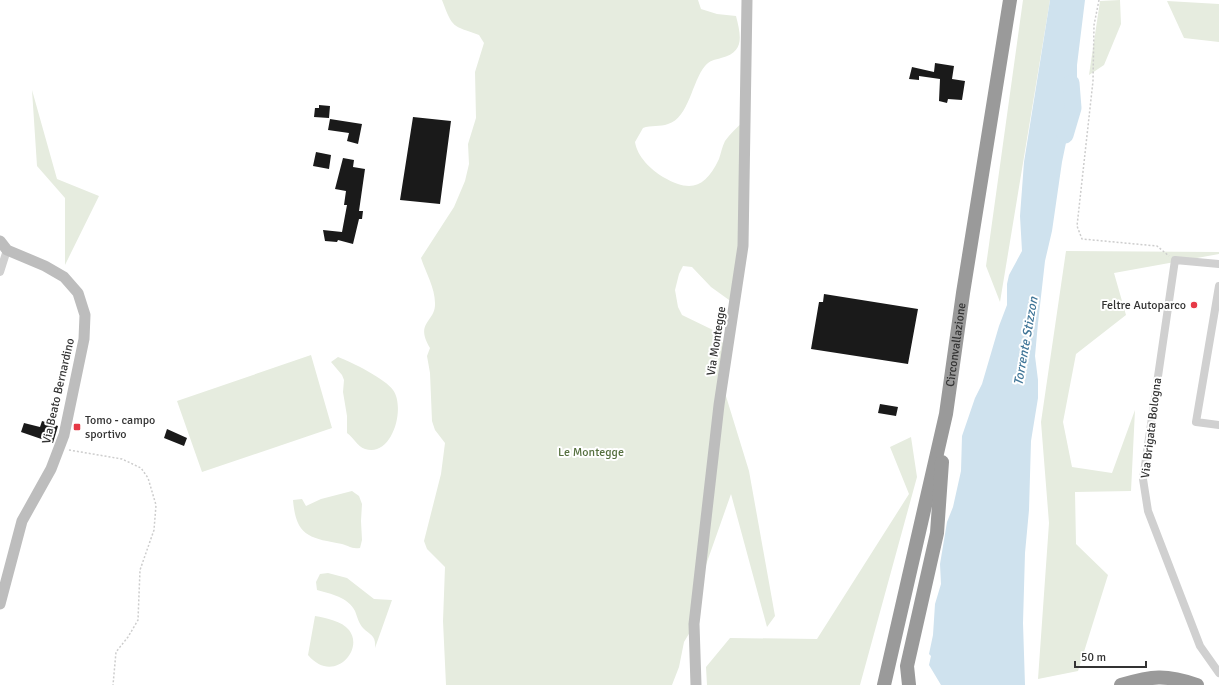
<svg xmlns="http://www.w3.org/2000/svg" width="1219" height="685" font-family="Signika,sans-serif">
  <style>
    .green { fill: #e6ecdf }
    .water { fill: #cfe2ee }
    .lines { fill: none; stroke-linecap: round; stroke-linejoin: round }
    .river { stroke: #cfe2ee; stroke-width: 17 }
    .building { fill: #1a1a1a }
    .path { stroke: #cdcdcd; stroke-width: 1.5; stroke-dasharray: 2 2; stroke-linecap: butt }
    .street { stroke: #d0d0d0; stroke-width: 8 }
    .secondary { stroke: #bdbdbd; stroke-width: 11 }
    .highway { stroke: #9a9a9a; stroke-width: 14 }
    .poi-dot { fill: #e63946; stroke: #fff; stroke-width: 1.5 }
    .labels { text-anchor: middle; stroke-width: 4; stroke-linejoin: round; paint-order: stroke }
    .poi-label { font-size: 12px; fill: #333; stroke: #fff; text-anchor: end }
    .street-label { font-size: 12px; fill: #333; stroke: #fff }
    .park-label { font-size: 12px; fill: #56703f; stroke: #fff }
    .water-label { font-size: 13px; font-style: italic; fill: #3f7597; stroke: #fff }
  </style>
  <rect width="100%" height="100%" fill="#fff"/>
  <path class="green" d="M442 0H698L701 9 717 14 736 16C741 36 745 52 721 58 715 60 710 60 705 66 692 81 689 118 668 124 660 127 651 125 643 128L635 142C637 156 651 170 663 177 691 193 705 188 719 159 721 153 722 147 725 141 730 134 737 127 744 121L736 305 711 287 692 267 683 266 679 274 675 290 678 307 682 315 715 331 730 354 725 393 749 471 775 616 767 627 731 494 695 596 693 627 684 642 679 667 672 685H446L443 621 445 567 427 549 424 541 441 474 445 443 435 430 432 421 430 373 427 356 430 348C414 322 436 322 435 303 435 288 426 273 421 258L454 207 465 181 469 164 468 144 476 118 475 72 484 43 479 35C452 25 453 29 442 0Z
    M1023 0H1050L1000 302 986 266Z
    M1120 0 1121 24 1104 65 1089 75 1100 1Z
    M1167 1 1219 4V42L1184 38Z
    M32 90 57 179 99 196 65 265V198L37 166Z
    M1066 251 1219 252V254L1114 273 1126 315 1076 354 1063 422 1072 467 1112 473 1135 410 1131 491 1075 492 1076 544 1108 575 1078 671 1038 679 1049 523 1041 422Z
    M311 355 332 428 202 472 177 401Z
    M338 357C350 361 387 380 393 390 406 408 392 458 365 449 357 446 354 438 347 433V416L343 392 344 380 342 375 331 362Z
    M911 437 917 477 860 685H707L706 667 730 638 817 639 909 494 890 447Z
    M352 491 359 496 362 504 361 521 362 540 360 548C350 549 350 546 342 544 310 538 296 537 293 500L302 499 306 506 321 499Z
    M328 573 347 578 374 599 392 600 375 648C376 635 371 636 363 628 359 624 357 616 355 611 348 597 331 594 317 590L316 582 320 574Z
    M315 616C326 618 342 621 349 630 365 650 333 685 308 655Z"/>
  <path class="water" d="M1050 0H1085L1077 65V90L1062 162 1052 231 1045 261 1038 323 1035 356 1038 380V398L1031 441 1029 510 1025 553 1023 623 1025 685H941L929 665 931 656 929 654 933 635 935 604 941 584 940 564 947 522 953 507 961 471 962 436 975 398 982 384 999 326 1007 305V284L1009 275 1022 251 1020 216 1024 162Z"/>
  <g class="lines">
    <path class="river" d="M1065 135 1073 108 1071 83"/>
  </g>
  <path class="building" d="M935 63 954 66 952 79 965 81 962 100 948 99 947 103 939 101 940 79 919 76V80L909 79 912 67 934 72Z
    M319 105 330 106 329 118 314 117 315 108H319Z
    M413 117 451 121 440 204 400 200Z
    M330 119 362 124 358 144 347 141 349 133 328 130Z
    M316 152 331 155 329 169 313 166Z
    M343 158 354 160 353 167 365 169 359 211H363L362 219H359L353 244 338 240 337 242 325 241 323 230 342 232 347 205H344L346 191 335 189Z
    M824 294 918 309 908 364 811 349 819 302H823Z
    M880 404 898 407 896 416 878 413Z
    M42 421 58 426 53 443 21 432 24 423 40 427Z
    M167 429 187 438 184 446 164 438Z"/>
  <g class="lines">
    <path class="path" d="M1099 0 1094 25 1093 81 1077 226 1082 239 1157 246 1169 256
      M69 450 122 459 141 468 148 478 156 505 154 530 140 570 138 620 128 637 116 652 113 685"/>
    <path class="street" d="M1219 264 1175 260 1143 479 1148 511 1200 646 1219 673
      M0 272 7 250
      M1219 286 1196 422 1219 425"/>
    <path class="secondary" d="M0 241 7 250 45 266 64 277 78 293 85 315 84 339 64 435 51 469 22 521 0 604
      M696 685 694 624 719 405 743 246 747 0"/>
    <g class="highway">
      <path id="s1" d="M884 685 946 414 963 293 1010 0"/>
      <path d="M909 685 907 666 937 533 942 462"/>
      <path d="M1121 685C1152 676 1165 674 1197 685"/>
    </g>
  </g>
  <g class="poi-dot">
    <circle cx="1194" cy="305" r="4"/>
    <rect x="73" y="423" width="8" height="8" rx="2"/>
  </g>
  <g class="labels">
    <g class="poi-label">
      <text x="1186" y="309">Feltre Autoparco</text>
      <text x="85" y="424" text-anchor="start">Tomo - campo<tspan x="85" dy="14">sportivo</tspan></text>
    </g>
    <g class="street-label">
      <text transform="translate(716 341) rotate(-81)" y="4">Via Montegge</text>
      <text dy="4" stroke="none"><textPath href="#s1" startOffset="348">Circonvallazione</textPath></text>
      <text transform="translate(58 391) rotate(-77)" y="4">Via Beato Bernardino</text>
      <text transform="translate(1151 428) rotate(-83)" y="4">Via Brigata Bologna</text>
    </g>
    <g class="park-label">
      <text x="591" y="456">Le Montegge</text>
    </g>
    <g class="water-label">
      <text transform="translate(1025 341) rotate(-80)" y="5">Torrente Stizzon</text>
    </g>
  </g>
  <path d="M1075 661v6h71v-6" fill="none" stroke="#333333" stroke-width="2"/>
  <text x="1081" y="661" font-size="12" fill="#333333" stroke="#ffffff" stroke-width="3" paint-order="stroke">50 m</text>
</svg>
